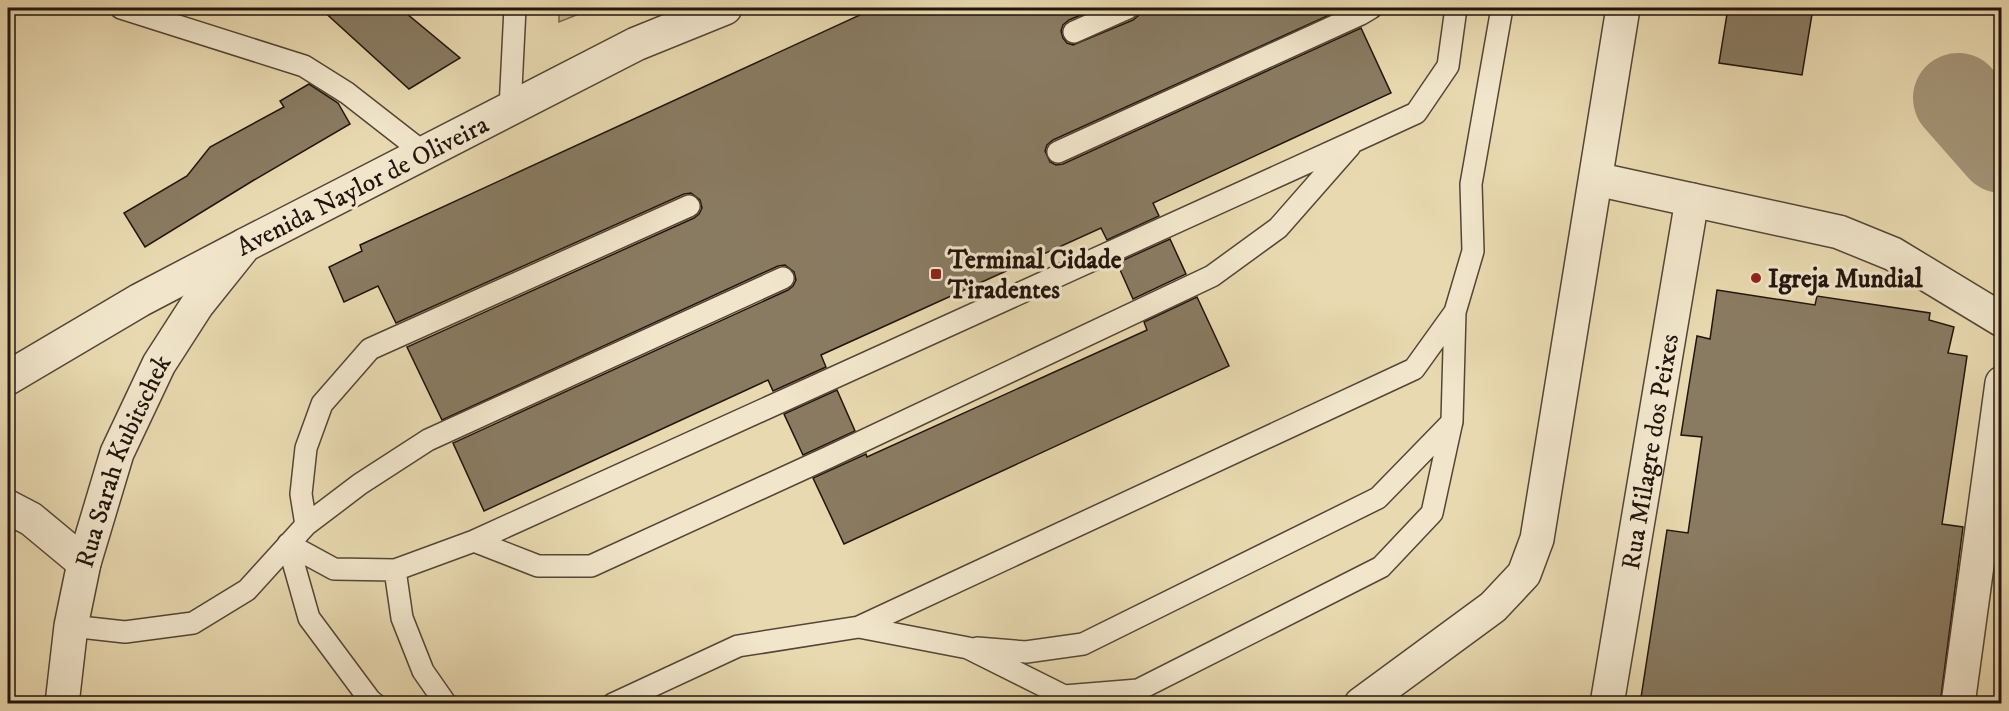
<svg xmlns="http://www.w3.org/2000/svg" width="2009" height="711" font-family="'IM FELL DW Pica',serif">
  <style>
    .green { fill: #c7b894; stroke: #746650; stroke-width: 1.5 }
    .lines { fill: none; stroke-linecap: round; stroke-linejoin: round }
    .river { stroke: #a59679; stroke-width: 90 }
    .building { fill: #897b62; stroke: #21150d; stroke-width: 1.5 }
    .service-casing { stroke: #534636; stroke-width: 24 }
    .minor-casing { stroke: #534636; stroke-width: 36 }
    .tertiary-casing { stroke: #534636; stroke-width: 36 }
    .service { stroke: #f1e6cc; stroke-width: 21 }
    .minor { stroke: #f1e6cc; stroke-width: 33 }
    .tertiary { stroke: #f1e6cc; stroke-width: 33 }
    .poi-dot { fill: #8f2418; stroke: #f1e6cc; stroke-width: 2 }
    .labels { text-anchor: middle; stroke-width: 6; stroke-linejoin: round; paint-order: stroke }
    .street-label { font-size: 26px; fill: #21150d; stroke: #f1e6cc }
    .poi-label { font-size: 26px; font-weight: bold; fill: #21150d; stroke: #f1e6cc; text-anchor: start }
  </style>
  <rect width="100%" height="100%" fill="#e9d9b0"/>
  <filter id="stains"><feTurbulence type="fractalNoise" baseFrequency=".00333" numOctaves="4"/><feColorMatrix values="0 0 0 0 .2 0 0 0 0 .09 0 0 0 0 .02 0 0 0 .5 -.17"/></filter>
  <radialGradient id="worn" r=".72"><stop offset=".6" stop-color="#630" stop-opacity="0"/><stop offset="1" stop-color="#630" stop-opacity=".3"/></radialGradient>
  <path class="green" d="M559 8H594L559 22Z"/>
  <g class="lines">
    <path class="river" d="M1958 98 2002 148"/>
  </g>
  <path class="building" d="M320 8 395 9 407 14 460 58 409 89Z
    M875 8H1098L1069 20 1063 25 1061 31 1063 38 1067 43 1073 45 1133 20 1139 15 1140 8H1345L1053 140 1047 145 1045 151 1050 162 1056 165 1063 164 1361 28 1391 93 1153 203 1159 216 1107 240 1101 228 821 355 826 367 773 391 768 380 484 511 453 443 788 290 793 286 796 280 794 272 785 265 778 266 442 420 407 347 694 218 699 214 702 208 700 200 691 193 684 194 396 323 378 286 344 302 329 267 362 251 360 245Z
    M1728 8H1813L1802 75 1719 63Z
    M309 84 338 103 350 124 254 180 145 247 124 213 187 176 210 147 284 107 280 101Z
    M1170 239 1186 274 1133 299 1117 263Z
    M1717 290 1815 305 1817 296 1930 313 1929 320 1954 327 1948 353 1967 356 1942 524 1963 527 1940 704H1640L1667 530 1688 533 1702 437 1681 435 1697 336 1710 339Z
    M1197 297 1229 366 844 544 813 478 866 454 867 457 1147 330 1144 322Z
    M837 390 855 431 803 455 784 414Z"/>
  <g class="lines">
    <g class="service-casing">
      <path id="service" d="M121 8 304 66 347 93 424 153
        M1074 32 1128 8
        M510 109 515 8
        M1058 152 1361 14 1371 8
        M306 525 301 494 306 448 322 404 370 349 689 206
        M474 541 538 566H591L829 457 1212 276 1278 228 1350 146
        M288 544 334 569 395 570 474 541 1355 141 1416 113 1448 66 1456 8
        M288 544 309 618 370 700 375 704
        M395 570 402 618 423 671 446 704
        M71 626 125 632 193 623 247 590 306 525 360 484 428 440 783 278
        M859 627 968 648 1064 696 1138 690 1381 567 1432 513 1452 421 1455 312 1473 251 1471 184 1502 8
        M977 648 1026 652 1083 644 1378 498 1452 422
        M613 704 738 646 859 627 1414 369 1455 312"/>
    </g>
    <g class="minor-casing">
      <g id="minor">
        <path d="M1596 179 1839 232 1893 254 2002 320"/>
        <path d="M8 378 140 300 245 245"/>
        <path id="s1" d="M1607 704 1692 200"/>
        <path d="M1958 704 2002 383"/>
      </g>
    </g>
    <g class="tertiary-casing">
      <g id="tertiary">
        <path d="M8 507 31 519 84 563"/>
        <path id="s2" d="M62 704 71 626 84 563 117 453 159 364 197 305 245 245 636 44 725 8"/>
        <path d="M1361 704 1493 607 1524 574 1537 539 1623 8"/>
      </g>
    </g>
    <use href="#service" class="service"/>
    <use href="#minor" class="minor"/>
    <use href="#tertiary" class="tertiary"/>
  </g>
  <g class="poi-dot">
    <rect x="930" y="268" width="12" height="12" rx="3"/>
    <circle cx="1756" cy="278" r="6"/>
  </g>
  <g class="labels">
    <g class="street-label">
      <text transform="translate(362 185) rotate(-27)" y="9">Avenida Naylor de Oliveira</text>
      <text dy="9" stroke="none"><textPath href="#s1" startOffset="256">Rua Milagre dos Peixes</textPath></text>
      <text dy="9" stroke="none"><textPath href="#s2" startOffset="252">Rua Sarah Kubitschek</textPath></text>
    </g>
    <g class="poi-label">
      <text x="948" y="268">Terminal Cidade<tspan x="948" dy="30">Tiradentes</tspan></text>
      <text x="1768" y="287">Igreja Mundial</text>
    </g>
  </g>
  <rect width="2009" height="711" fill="none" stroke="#e9d9b0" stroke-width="30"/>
  <rect x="9" y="9" width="1991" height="693" fill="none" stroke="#21150d" stroke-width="3"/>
  <rect x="15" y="15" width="1979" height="681" fill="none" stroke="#21150d" stroke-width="1.5"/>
  <rect width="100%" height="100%" filter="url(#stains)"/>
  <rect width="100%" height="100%" fill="url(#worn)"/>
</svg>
